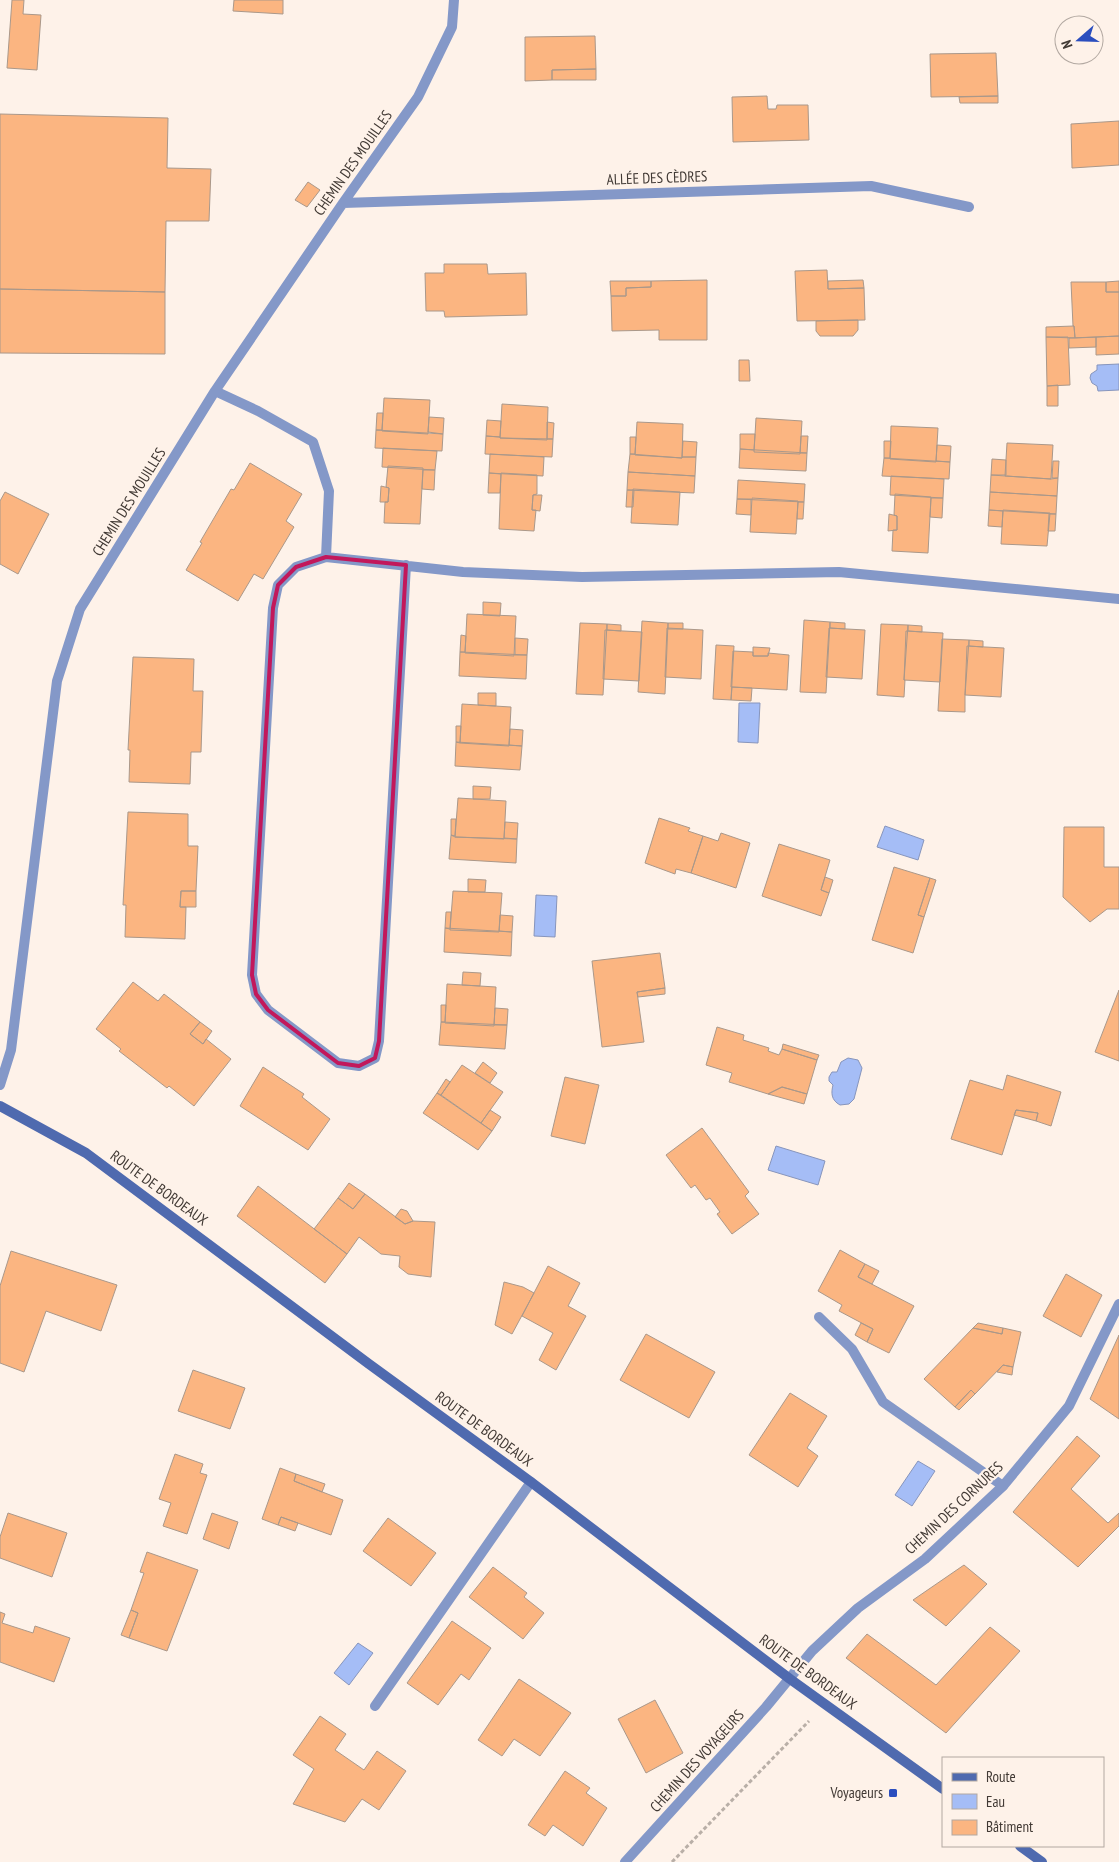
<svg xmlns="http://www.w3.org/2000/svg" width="1119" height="1862" font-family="'PT Sans Narrow',sans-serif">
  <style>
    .water { fill: #a5bdf6; stroke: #8795bc }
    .building { fill: #fbb581; stroke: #aa988a }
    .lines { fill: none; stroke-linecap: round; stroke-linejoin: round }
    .path { stroke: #b9afa7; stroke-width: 3; stroke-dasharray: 4 2.5; stroke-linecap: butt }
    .lane { stroke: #8498c8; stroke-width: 10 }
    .street { stroke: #8498c8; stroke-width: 10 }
    .secondary { stroke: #4f6aaf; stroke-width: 10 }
    .marked { fill: none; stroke: #c2185b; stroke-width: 4; stroke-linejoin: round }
    .poi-dot { fill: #2b4ebe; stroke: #fef2e9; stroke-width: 2 }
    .labels { text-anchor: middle; stroke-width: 4.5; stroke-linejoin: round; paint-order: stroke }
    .street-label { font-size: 15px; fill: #413934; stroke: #fef2e9 }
    .poi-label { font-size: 15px; fill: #413934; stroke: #fef2e9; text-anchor: end }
  </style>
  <rect width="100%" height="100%" fill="#fef2e9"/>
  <path class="water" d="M1119 364V390L1098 391 1097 386 1092 383 1090 378 1091 374 1097 370V365Z
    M739 703H760L758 743 738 742Z
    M885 826 924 840 918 860 877 847Z
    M536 895 557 896 555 937 534 936Z
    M848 1058 858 1060 862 1068 854 1099 849 1104 840 1105C831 1100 831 1093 833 1085L829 1081V1077L832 1072H837L841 1062Z
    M776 1146 825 1161 818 1185 768 1170Z
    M918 1461 935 1471 912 1506 895 1495Z
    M358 1643 373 1653 349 1685 334 1673Z"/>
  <path class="building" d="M12 0H24L23 14 41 15 37 70 7 68Z
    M234 0H283V14L233 11Z
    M595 36 596 69 552 70V80L525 81V37Z
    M996 53 998 96 931 97 930 54Z
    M596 69V80H552V70Z
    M767 96 768 109H776L777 105H808L809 140 733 142 732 97Z
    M998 96V103H960L959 97Z
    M0 114 168 118 167 168 211 169 209 221H166L165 292 0 289Z
    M1119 121V165L1072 168 1071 124Z
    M308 182 320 190 307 207 295 200Z
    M444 264H487L488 274 526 273 527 315 445 317 444 311H426L425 273H444Z
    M827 270 828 289 864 288 865 320 797 321 795 271Z
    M707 280V340H659V330L612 331 611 296H626V288L651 287V281Z
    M863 280 864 288 828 289V281Z
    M610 281H651V287L626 288V296H611Z
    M1119 281V292H1106V282Z
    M1071 282H1106V292H1119V336L1075 338 1074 326H1073Z
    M0 289 165 292V354L0 353Z
    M858 320V330L853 336H820L816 331V321Z
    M1074 326 1075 338 1046 337V327Z
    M1119 336V354L1096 355V337Z
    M1046 337H1068L1070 385 1047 386Z
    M1096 337V347L1069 348V338Z
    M739 360H749L750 381H739Z
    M1058 385V406H1047V386Z
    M384 398 430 400 428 434 382 431Z
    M502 404 548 407 547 440 500 438Z
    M377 413H383L382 430H376Z
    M429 417 444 418 443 434 428 432Z
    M756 418 802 421 800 454 754 452Z
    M487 420 501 421 500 437 486 436Z
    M547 422 554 423 553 439H547Z
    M637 422 683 424 682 458 635 455Z
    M891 426 938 428 936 462 890 459Z
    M376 430 443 434 442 451 375 448Z
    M740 434H755L754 450 740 449Z
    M486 436 500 437V438L553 439 552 457 485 454Z
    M801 436H808L807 453H800Z
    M630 437H636L635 454H630Z
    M683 441 697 442 696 457H682Z
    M884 441H891L890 458H884Z
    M1007 443 1053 445 1051 479 1005 476Z
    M937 445 951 446 950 462 936 461Z
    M383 448 437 451 435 470 382 467Z
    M740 449 807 453 806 471 739 468Z
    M490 454 544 457 543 476 489 473Z
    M630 454 682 458V457H696L695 476 628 472Z
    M884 458 950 462 949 479 882 476Z
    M992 459 1006 460V475H991Z
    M1053 461H1059L1058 478H1052Z
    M250 463 302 494 286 521 294 527 263 579 254 574 238 601 186 570 202 543 200 542 231 489 234 490Z
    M388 466 423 468 420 524 384 523 385 502H388L389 488 386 487Z
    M423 470H435L434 490 422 489Z
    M628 472 695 476 694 493 627 490Z
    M489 473 501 474 500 493H488Z
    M501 473 537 475V494L533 495 532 510H536L534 531 499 529Z
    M991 475 1051 479 1058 478 1057 496 990 492Z
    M891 476 944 479 943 498 890 495Z
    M738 480 805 484 804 502 737 499Z
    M381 486 389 488 388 502H380Z
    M633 489 680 492 678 525 631 523Z
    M627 490H634L633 507H626Z
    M5 492 49 514 18 574 0 564V501Z
    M990 492 1057 496 1056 514 989 510Z
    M895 494 931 497 928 553 892 551 893 530H897V516L894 515Z
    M533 495H542L540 511 532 510Z
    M752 498 798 501 796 534 750 532Z
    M931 498H943L942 518 930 517Z
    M737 499H751V515L736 514Z
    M798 502H804L803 519H797Z
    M989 510 1003 511 1002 527 988 526Z
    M1003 510 1050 513 1047 546 1001 544Z
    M889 514 897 516V530L888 531Z
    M1049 514H1056L1055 531H1048Z
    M483 602 501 603 500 616 483 615Z
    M467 614 516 616 514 656 465 653Z
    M804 620 830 622 826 693 800 692Z
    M642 621 668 623 665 694 638 692Z
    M830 622 845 623V629L830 628Z
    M580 623 607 624 603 695 576 694Z
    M668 623H683V629H668Z
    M607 624 621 625V631L607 630Z
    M881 624 908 625 904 680H905L904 697 877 695Z
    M908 625 922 626V632L908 631Z
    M667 628 703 630 701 679 665 677Z
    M829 628 865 630 862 679 826 677Z
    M605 630 642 632 639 681 603 679Z
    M906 631 943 633 940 682 904 680Z
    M461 635 466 636 465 652H460Z
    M515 638 528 639 527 655H515Z
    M942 639 969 640 965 695V712L938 711Z
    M969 640 983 641V647L969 646Z
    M716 645 734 646 731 700 713 699Z
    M967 646 1004 648 1001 697 965 695Z
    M753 647 770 648 768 656H753Z
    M733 651 753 652V656H768V653L789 655 787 690 731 687Z
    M460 652 527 655 526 679 459 676Z
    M133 657 194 659 193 691H203L201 752H191L190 784 129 782 130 750H128Z
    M732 687 752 688 751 701 731 700Z
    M478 693H496V706L478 705Z
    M462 704 511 707 509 746 460 743Z
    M456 726H461L460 743 456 742Z
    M510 729 523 730 522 746 509 745Z
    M456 742 522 746 520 770 455 766Z
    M473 786 491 787 490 799H473Z
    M458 798 506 801 504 839 455 837Z
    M128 812 188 814V846H198L196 891H181L180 907H186L185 939 125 937 126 905H123Z
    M659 818 690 828 688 831 703 836 691 873 676 869 675 874 645 863Z
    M451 819H456L455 836 451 835Z
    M505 822 518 823 517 839 504 838Z
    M1064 827H1104V867H1119V909H1107L1090 922 1063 897Z
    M721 833 750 843 736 888 691 873 703 836 718 841Z
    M451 835 455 837 517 839 516 863 449 859Z
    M779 844 830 860 821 890 829 893 821 916 762 896Z
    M894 867 930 878 918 915 924 917 913 953 872 940Z
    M825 877 833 880 829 893 821 890Z
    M930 878 936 880 924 917 918 915Z
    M468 879 486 880 485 892H468Z
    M181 891H196V907H180Z
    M453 891 502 893 499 932 450 930Z
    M446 912H451L450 929 445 928Z
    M500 915 513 916 512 932 499 931Z
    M445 928 512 932 511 956 444 952Z
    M660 953 665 988 637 992 644 1042 602 1047 592 961Z
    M463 972 481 973 480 986 462 985Z
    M133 982 158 1001 164 994 200 1022 190 1034 203 1044 206 1039 231 1059 194 1106 169 1086 167 1088 119 1051 121 1049 96 1029Z
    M447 984 496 987 494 1026 445 1023Z
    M665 988V994L638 997 637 992Z
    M1119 990V1061L1095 1052Z
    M441 1005H446L445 1022H441Z
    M495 1008 508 1009 507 1025H494Z
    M200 1022 212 1031 203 1044 190 1034Z
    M441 1022 507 1025 505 1049 439 1045Z
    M717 1027 744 1035 743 1040 769 1048 768 1051 779 1055 782 1049 817 1060 807 1094 782 1087 768 1094 729 1082 732 1073 706 1065Z
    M783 1044 819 1055 817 1060 782 1049Z
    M483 1062 497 1073 490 1083 475 1073Z
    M462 1065 503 1092 481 1123 441 1095Z
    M263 1067 304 1094 302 1097 330 1119 308 1150 240 1106Z
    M1007 1075 1061 1092 1051 1126 1036 1121 1038 1113 1016 1110 1002 1155 951 1139 970 1080 1003 1090Z
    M565 1077 599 1085 585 1144 551 1136Z
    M446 1079 450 1082 441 1095 437 1093Z
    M782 1087 807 1094 804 1104 768 1094Z
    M437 1093 492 1131 478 1150 423 1113Z
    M490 1110 501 1117 492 1131 481 1123Z
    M1016 1110 1038 1113 1036 1121 1014 1115Z
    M702 1128 749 1192 745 1196 759 1214 732 1234 717 1214 720 1212 710 1198 706 1200 695 1185 691 1188 666 1155Z
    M349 1183 365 1194 353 1209 338 1198Z
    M258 1186 347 1254 325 1283 237 1216Z
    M365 1194 405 1224 413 1221 435 1222 431 1277 408 1274 399 1267 400 1256 381 1254 359 1237 347 1254 314 1229 338 1198 353 1209Z
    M401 1209 407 1211 413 1221 405 1224 395 1217Z
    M840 1250 865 1264 858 1277 914 1306 889 1353 867 1342 873 1329 839 1311 842 1305 818 1291Z
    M11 1251 117 1285 101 1331 46 1311 24 1372 0 1363V1286Z
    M865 1264 879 1271 872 1284 858 1277Z
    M548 1266 580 1283 568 1306 586 1316 556 1370 539 1360 553 1333 522 1316Z
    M1066 1274 1102 1295 1081 1337 1043 1316Z
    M504 1282 523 1287 534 1293 512 1334 495 1325Z
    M861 1323 873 1329 867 1342 855 1335Z
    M978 1323 1003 1328 1002 1334 973 1328Z
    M973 1328 1002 1334 1003 1328 1021 1332 1013 1367 1003 1365 975 1394 971 1390 955 1407 924 1379Z
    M646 1334 715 1372 689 1418 620 1380Z
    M1119 1335V1419L1090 1399Z
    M1003 1365 1013 1367 1012 1375 997 1372Z
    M193 1370 245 1388 230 1429 178 1411Z
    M971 1390 975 1394 959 1410 955 1407Z
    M790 1393 827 1416 807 1448 818 1456 798 1487 749 1455Z
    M1077 1436 1100 1456 1071 1489 1108 1523 1119 1513V1526L1078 1567 1013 1512Z
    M175 1454 203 1464 200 1473 207 1475 187 1534 163 1526 171 1503 159 1499Z
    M280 1468 296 1474 294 1481 343 1500 331 1535 281 1517 278 1525 262 1519Z
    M296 1474 325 1484 322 1492 294 1481Z
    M8 1513 67 1533 52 1577 0 1558V1537Z
    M212 1513 238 1522 229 1549 203 1539Z
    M281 1517 298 1523 295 1531 278 1525Z
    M388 1518 436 1553 411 1586 363 1551Z
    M147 1552 198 1570 167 1651 129 1638 138 1613 131 1610 144 1573 140 1572Z
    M964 1565 987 1584 946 1626 913 1600Z
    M493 1567 527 1593 524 1597 544 1613 523 1639 469 1597Z
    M131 1610 138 1613 129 1638 121 1635Z
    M0 1612 5 1614 2 1623 33 1633 35 1626 70 1638 54 1682 0 1662Z
    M452 1621 491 1648 469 1680 461 1674 438 1705 407 1683Z
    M990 1627 1020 1651 946 1733 846 1658 867 1634 936 1685Z
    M519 1679 571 1713 540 1756 514 1739 502 1756 478 1740Z
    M655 1700 683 1753 646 1773 618 1719Z
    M320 1716 346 1734 335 1750 364 1770 377 1751 406 1771 379 1810 362 1799 345 1822 293 1804 314 1769 293 1755Z
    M565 1771 590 1788 586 1793 607 1808 583 1846 553 1825 545 1836 528 1825Z"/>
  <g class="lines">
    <path class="path" d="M672 1862 809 1721"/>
    <path class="lane" d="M819 1317 852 1349 883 1402 1003 1486
      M375 1706 531 1482"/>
    <path class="street" d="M343 203 871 186 969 207
      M215 391 258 411 313 442 329 491 326 557 463 572 582 577 839 572 1119 599
      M326 557 296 567 278 585 273 608 252 975 256 994 268 1010 338 1063 359 1066 375 1058 379 1041 406 565
      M0 1085 11 1050 57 681 80 609 215 391 343 203 418 97 452 27 454 0
      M625 1862 766 1707 812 1651 858 1608 925 1559 1003 1486 1069 1406 1119 1304"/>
    <path class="secondary" d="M0 1106 86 1153 369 1364 531 1482 790 1679 943 1789
      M1020 1846 1042 1862"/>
  </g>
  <path class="marked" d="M326 557 406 565 379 1041 375 1058 359 1066 338 1063 268 1010 256 994 252 975 273 608 278 585 296 567Z"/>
  <rect class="poi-dot" x="888" y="1788" width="10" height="10" rx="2.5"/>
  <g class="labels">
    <g class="street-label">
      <text transform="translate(353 163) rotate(-55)" y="5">CHEMIN DES MOUILLES</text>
      <text transform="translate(657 178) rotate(-2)" y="5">ALLÉE DES CÈDRES</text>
      <text transform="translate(129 502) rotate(-58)" y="5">CHEMIN DES MOUILLES</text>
      <text transform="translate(159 1188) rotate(36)" y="5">ROUTE DE BORDEAUX</text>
      <text transform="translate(484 1429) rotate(36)" y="5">ROUTE DE BORDEAUX</text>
      <text transform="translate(954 1508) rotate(-43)" y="5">CHEMIN DES CORNURES</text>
      <text transform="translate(808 1672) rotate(36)" y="5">ROUTE DE BORDEAUX</text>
      <text transform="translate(697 1761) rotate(-48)" y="5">CHEMIN DES VOYAGEURS</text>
    </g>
    <g class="poi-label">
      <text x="883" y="1798">Voyageurs</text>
    </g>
  </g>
  <rect x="942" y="1757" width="162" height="90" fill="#fef2e9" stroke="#b2a8a1"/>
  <rect x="952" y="1773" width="25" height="8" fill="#4f6aaf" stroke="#b2a8a1"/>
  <text x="986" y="1782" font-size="15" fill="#413934">Route</text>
  <rect x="952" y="1794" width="25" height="15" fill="#a5bdf6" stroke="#b2a8a1"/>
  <text x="986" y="1807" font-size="15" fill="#413934">Eau</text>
  <rect x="952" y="1820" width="25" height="15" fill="#fbb581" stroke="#b2a8a1"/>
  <text x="986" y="1832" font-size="15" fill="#413934">Bâtiment</text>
  <g transform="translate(1079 40) rotate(250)"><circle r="24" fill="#fef2e9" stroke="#b2a8a1"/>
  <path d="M0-4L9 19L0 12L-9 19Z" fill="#2b4ebe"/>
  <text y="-8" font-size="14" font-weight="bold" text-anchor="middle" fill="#413934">N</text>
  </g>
</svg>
